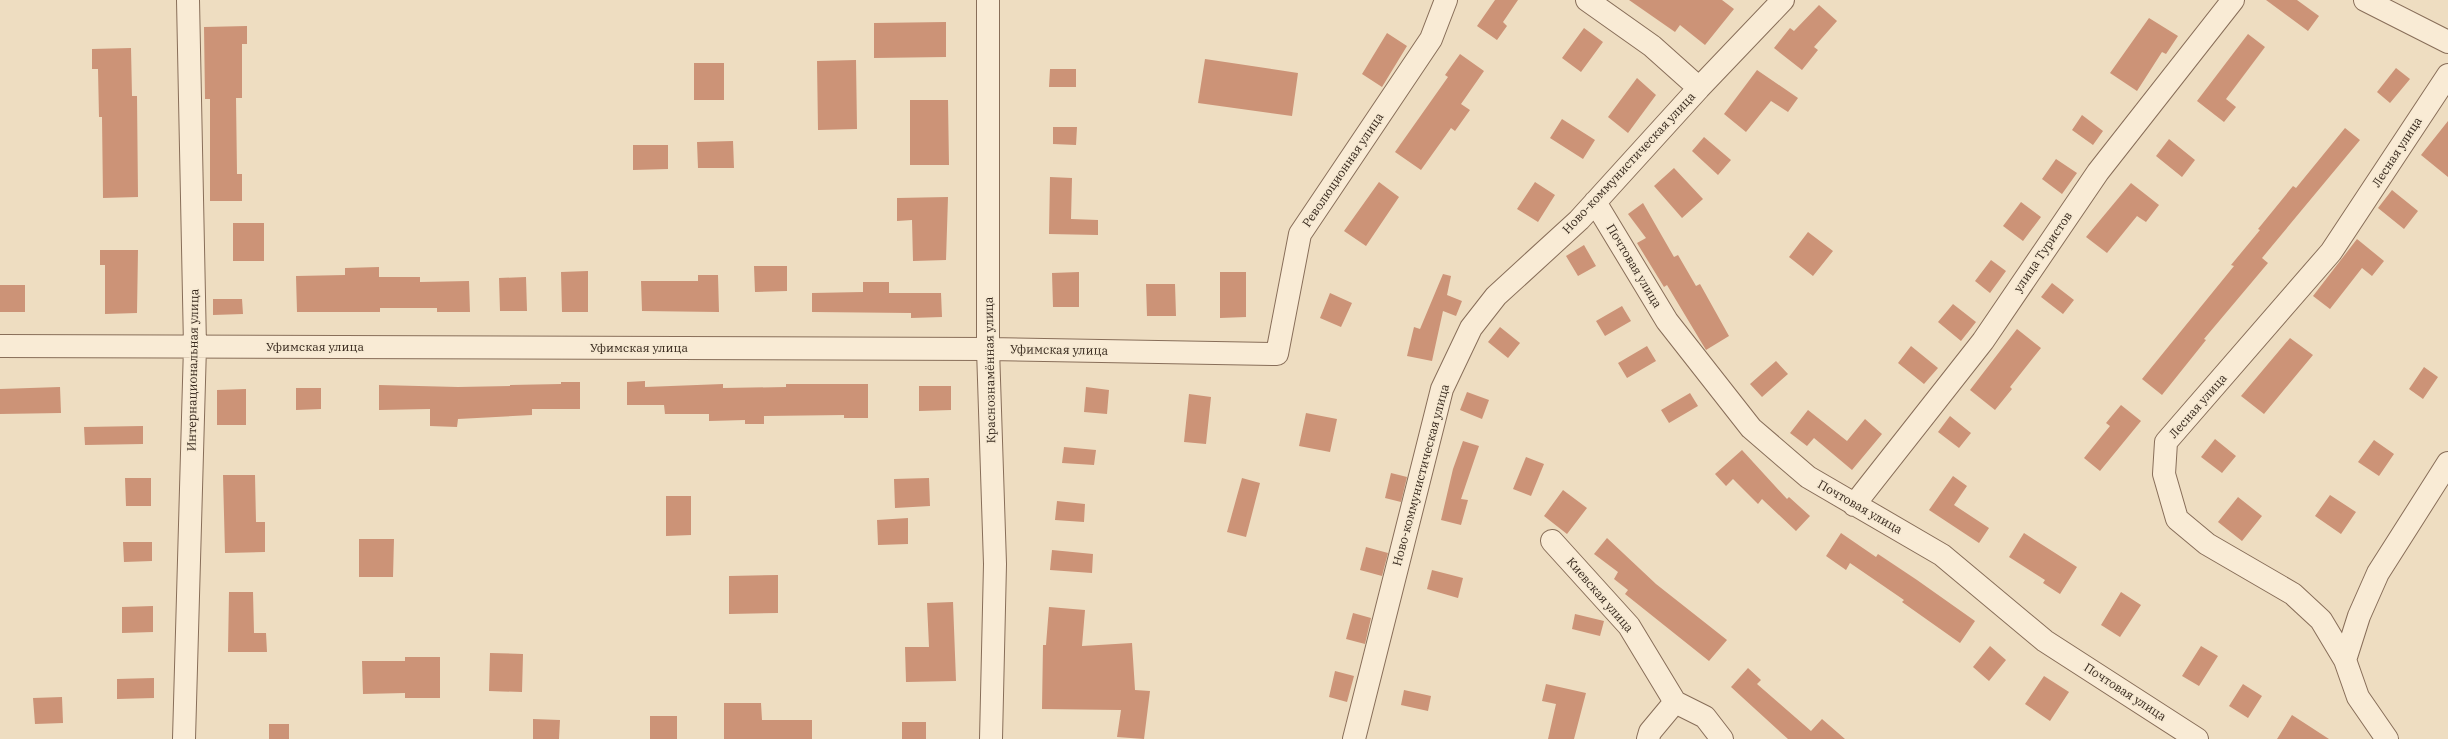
<svg xmlns="http://www.w3.org/2000/svg" width="2448" height="739" font-family="'IBM Plex Serif',serif">
  <style>
    .building { fill: #cc9377 }
    .lines { fill: none; stroke-linecap: round; stroke-linejoin: round }
    .minor-casing { stroke: #886e59; stroke-width: 24 }
    .minor { stroke: #f9ebd5; stroke-width: 22 }
    .labels { text-anchor: middle; stroke-width: 3; stroke-linejoin: round; paint-order: stroke }
    .street-label { font-size: 12px; fill: #37281d; stroke: #f5e8d1 }
  </style>
  <rect width="100%" height="100%" fill="#eeddc1"/>
  <path class="building" d="M1495 0H1518L1503 22 1507 26 1497 40 1477 26Z
    M1629 0H1722L1734 9 1705 45 1680 25 1675 32Z
    M2266 0H2297L2319 16 2308 31Z
    M1819 5 1837 21 1814 47 1818 50 1802 70 1774 48 1790 28 1794 31Z
    M2149 18 2178 36 2166 54 2162 52 2137 91 2110 73Z
    M946 22V57L874 58V23Z
    M247 26V44H242V98H236L237 174H242V201H210V99H205L204 27Z
    M1584 28 1603 42 1581 72 1562 58Z
    M1387 33 1407 46 1382 87 1362 74Z
    M2248 34 2265 47 2226 99 2236 107 2224 122 2197 101Z
    M131 48 132 96H137L138 197 103 198 102 117H99L98 69H92V49Z
    M1460 54 1484 71 1461 104 1470 110 1455 131 1451 128 1421 170 1395 152 1448 77 1445 75Z
    M1205 59 1298 73 1292 116 1198 103Z
    M856 60 857 129 818 130 817 61Z
    M694 63H724V100H694Z
    M2396 68 2410 79 2390 103 2377 92Z
    M1050 69H1076V87H1049Z
    M1757 70 1798 98 1788 112 1771 101 1746 132 1724 114Z
    M1637 78 1656 95 1628 133 1608 117Z
    M910 100H948L949 165H910Z
    M2082 115 2103 131 2093 145 2072 130Z
    M1562 119 1595 140 1583 159 1550 138Z
    M2448 121V177L2421 155Z
    M1053 127H1077L1076 145 1053 144Z
    M2345 128 2360 140 2262 258 2268 263 2204 339 2206 340 2162 395 2142 379 2234 266 2231 265 2260 230 2258 229 2293 186 2296 188Z
    M1704 137 1731 160 1718 175 1692 151Z
    M2169 139 2195 160 2182 177 2156 156Z
    M733 141 734 168H698L697 142Z
    M633 145H668V169L633 170Z
    M2056 159 2077 173 2062 194 2042 179Z
    M1674 168 1703 199 1682 218 1654 186Z
    M1050 177 1072 178 1071 219 1098 220V235L1049 234Z
    M1379 182 1399 197 1366 246 1344 231Z
    M1535 182 1555 195 1538 222 1517 209Z
    M2131 183 2159 205 2146 222 2137 216 2107 253 2086 237Z
    M2392 190 2418 211 2404 229 2378 208Z
    M948 197 946 260 913 261 912 220 897 221V198Z
    M2021 202 2041 217 2023 241 2003 226Z
    M1643 203 1674 257 1678 255 1696 286 1700 284 1729 336 1706 350 1667 285 1664 287 1637 243 1646 238 1628 214Z
    M233 223H264V261H233Z
    M1808 232 1833 251 1813 276 1789 257Z
    M2357 239 2384 261 2372 276 2362 268 2330 309 2313 296Z
    M1584 245 1596 266 1578 276 1566 256Z
    M100 250H138L137 313 105 314V265H100Z
    M1991 260 2006 271 1990 293 1975 281Z
    M754 266H787V291L755 292Z
    M379 267V277H420V282L469 281 470 312H437V308H380V312H297L296 276 345 275V268Z
    M588 271V312H562L561 272Z
    M1079 272V307H1053L1052 273Z
    M1220 272H1246V317L1220 318Z
    M1443 274 1451 276 1447 295 1462 301 1456 316 1443 311 1432 361 1407 356 1414 327 1420 329Z
    M698 275H718L719 312 642 311 641 281H698Z
    M526 277 527 311H500L499 278Z
    M863 282H889V293H941L942 317 911 318V313L812 312V293L863 292Z
    M2052 283 2074 300 2063 314 2041 297Z
    M1146 284H1175L1176 316H1147Z
    M0 285H25V312H0Z
    M1330 293 1352 303 1341 327 1320 318Z
    M213 299H242L243 314 213 315Z
    M1953 304 1976 322 1961 341 1938 322Z
    M1622 306 1631 321 1605 336 1596 321Z
    M1500 327 1520 343 1508 358 1488 342Z
    M2017 329 2041 348 2010 387 2012 389 1995 410 1970 390Z
    M2290 338 2313 355 2264 414 2241 396Z
    M1647 346 1656 361 1627 378 1618 363Z
    M1911 346 1938 368 1924 384 1898 363Z
    M1776 361 1788 374 1762 397 1750 384Z
    M2424 367 2438 377 2423 399 2409 389Z
    M645 381V387L723 384V388L786 387V384H868V418H844V415L764 416V424H745V420L709 421V414H665L664 405H627V382Z
    M561 382H580V409H532V415L458 419 457 427 430 426V409L379 410V385L458 387 510 386V385L561 384Z
    M919 386H951V410L919 411Z
    M60 387 61 413 0 414V389Z
    M1086 387 1109 390 1107 414 1084 412Z
    M296 388H321V409L296 410Z
    M246 389V425H217V390Z
    M1467 392 1489 400 1482 419 1460 410Z
    M1690 393 1698 406 1669 423 1661 410Z
    M1189 394 1211 397 1206 444 1184 442Z
    M2121 405 2141 421 2100 471 2084 458 2110 426 2106 423Z
    M1808 410 1847 441 1865 419 1882 434 1852 470 1814 438 1807 446 1790 433Z
    M1306 413 1337 419 1330 452 1299 446Z
    M1950 416 1971 433 1959 448 1938 432Z
    M143 426V444L85 445 84 427Z
    M2215 439 2236 456 2222 473 2201 457Z
    M2374 440 2394 454 2379 476 2358 462Z
    M1463 441 1479 446 1461 499 1468 500 1461 525 1441 520 1453 469Z
    M1064 447 1096 450 1094 465 1062 463Z
    M1742 450 1787 499 1789 497 1810 516 1796 531 1762 499 1758 504 1733 479 1726 486 1715 474Z
    M1526 457 1544 464 1531 496 1513 489Z
    M1391 473 1407 477 1401 502 1385 498Z
    M223 475H255L256 522H265V552L225 553Z
    M1953 476 1967 486 1954 505 1989 528 1979 543 1929 510Z
    M125 478H151V506H126Z
    M929 478 930 506 895 508 894 479Z
    M1242 478 1260 483 1246 537 1227 532Z
    M1563 490 1587 508 1567 534 1544 516Z
    M2330 495 2356 512 2341 534 2315 516Z
    M666 496H691V535L666 536Z
    M2238 497 2262 516 2242 541 2218 522Z
    M1057 501 1085 504 1084 522 1055 520Z
    M908 518V544L878 545 877 520Z
    M1841 533 1876 557 1878 554 1917 580 1975 621 1960 643 1902 602 1904 600 1850 563 1846 570 1826 556Z
    M2024 533 2077 567 2060 594 2043 583 2045 580 2009 557Z
    M1607 538 1656 584 1727 640 1709 661 1625 594 1628 590 1614 579 1618 572 1594 554Z
    M359 539H394L393 577H359Z
    M123 542H152V561L124 562Z
    M1366 547 1388 553 1382 576 1360 570Z
    M1052 550 1093 554 1092 573 1050 570Z
    M1432 570 1463 578 1458 598 1427 589Z
    M778 575V613L729 614V576Z
    M229 592H253L254 633H266L267 652H228Z
    M2121 592 2141 605 2120 637 2101 625Z
    M953 602 956 681 906 682 905 647H929L927 603Z
    M153 606V632L122 633V607Z
    M1049 607 1085 610 1082 646 1132 643 1135 690 1150 691 1144 739 1117 737 1121 710 1042 709 1043 645H1046Z
    M1353 613 1371 618 1365 644 1346 639Z
    M1575 614 1604 621 1600 636 1572 629Z
    M1990 646 2006 660 1989 681 1973 667Z
    M2201 646 2218 656 2199 686 2182 676Z
    M490 653 523 654 522 692 489 691Z
    M405 657H440V698H405V693L363 694 362 661H405Z
    M1748 668 1761 680 1757 684 1811 731 1822 719 1845 739H1788L1731 687Z
    M1335 671 1354 676 1347 702 1329 697Z
    M2044 676 2069 692 2050 721 2025 704Z
    M154 678V698L117 699V679Z
    M1546 684 1586 693 1574 739H1548L1556 704 1542 701Z
    M2243 684 2262 696 2248 718 2229 706Z
    M1404 690 1431 696 1428 711 1401 705Z
    M62 697 63 723 35 724 33 698Z
    M724 703H761L762 720H812V739H724Z
    M2292 715 2329 739H2277Z
    M650 716H677V739H650Z
    M533 719 560 720 559 739H533Z
    M902 722H926V739H902Z
    M269 724H289V739H269Z"/>
  <g class="lines">
    <g class="minor-casing">
      <path id="minor" d="M988 0V349L995 564 991 739
        M1587 0 1652 46 1699 88
        M2365 0 2448 42
        M1595 202 1667 321 1751 428 1808 477 1942 555 2045 641 2197 739
        M0 346 988 349 1277 354 1300 234 1431 39 1446 0
        M1854 505 1983 341 2098 172 2233 0
        M1552 541 1629 626 1675 702 1705 717 1722 739
        M2345 660 2359 616 2378 573 2448 463
        M184 739 195 346 188 0
        M1354 739 1442 389 1471 328 1496 296 1579 220 1699 88 1783 0
        M1648 739 1650 732 1675 702
        M2387 739 2358 697 2345 660 2321 620 2293 594 2207 544 2177 519 2164 474 2166 442 2331 252 2448 75"/>
    </g>
    <use href="#minor" class="minor"/>
  </g>
  <g class="labels">
    <g class="street-label">
      <text transform="translate(2397 152) rotate(-57)" y="4">Лесная улица</text>
      <text transform="translate(1629 163) rotate(-47)" y="4">Ново-коммунистическая улица</text>
      <text transform="translate(1343 170) rotate(-56)" y="4">Революционная улица</text>
      <text transform="translate(2043 252) rotate(-56)" y="4">улица Туристов</text>
      <text transform="translate(1634 266) rotate(59)" y="4">Почтовая улица</text>
      <text x="315" y="351">Уфимская улица</text>
      <text x="639" y="352">Уфимская улица</text>
      <text transform="translate(1059 350) rotate(1)" y="4">Уфимская улица</text>
      <text transform="translate(193 370) rotate(-89)" y="4">Интернациональная улица</text>
      <text transform="translate(990 370) rotate(-91)" y="4">Краснознамённая улица</text>
      <text transform="translate(2198 406) rotate(-49)" y="4">Лесная улица</text>
      <text transform="translate(1421 475) rotate(-75)" y="4">Ново-коммунистическая улица</text>
      <text transform="translate(1860 507) rotate(30)" y="4">Почтовая улица</text>
      <text transform="translate(1600 595) rotate(49)" y="4">Киевская улица</text>
      <text transform="translate(2125 692) rotate(33)" y="4">Почтовая улица</text>
    </g>
  </g>
</svg>
